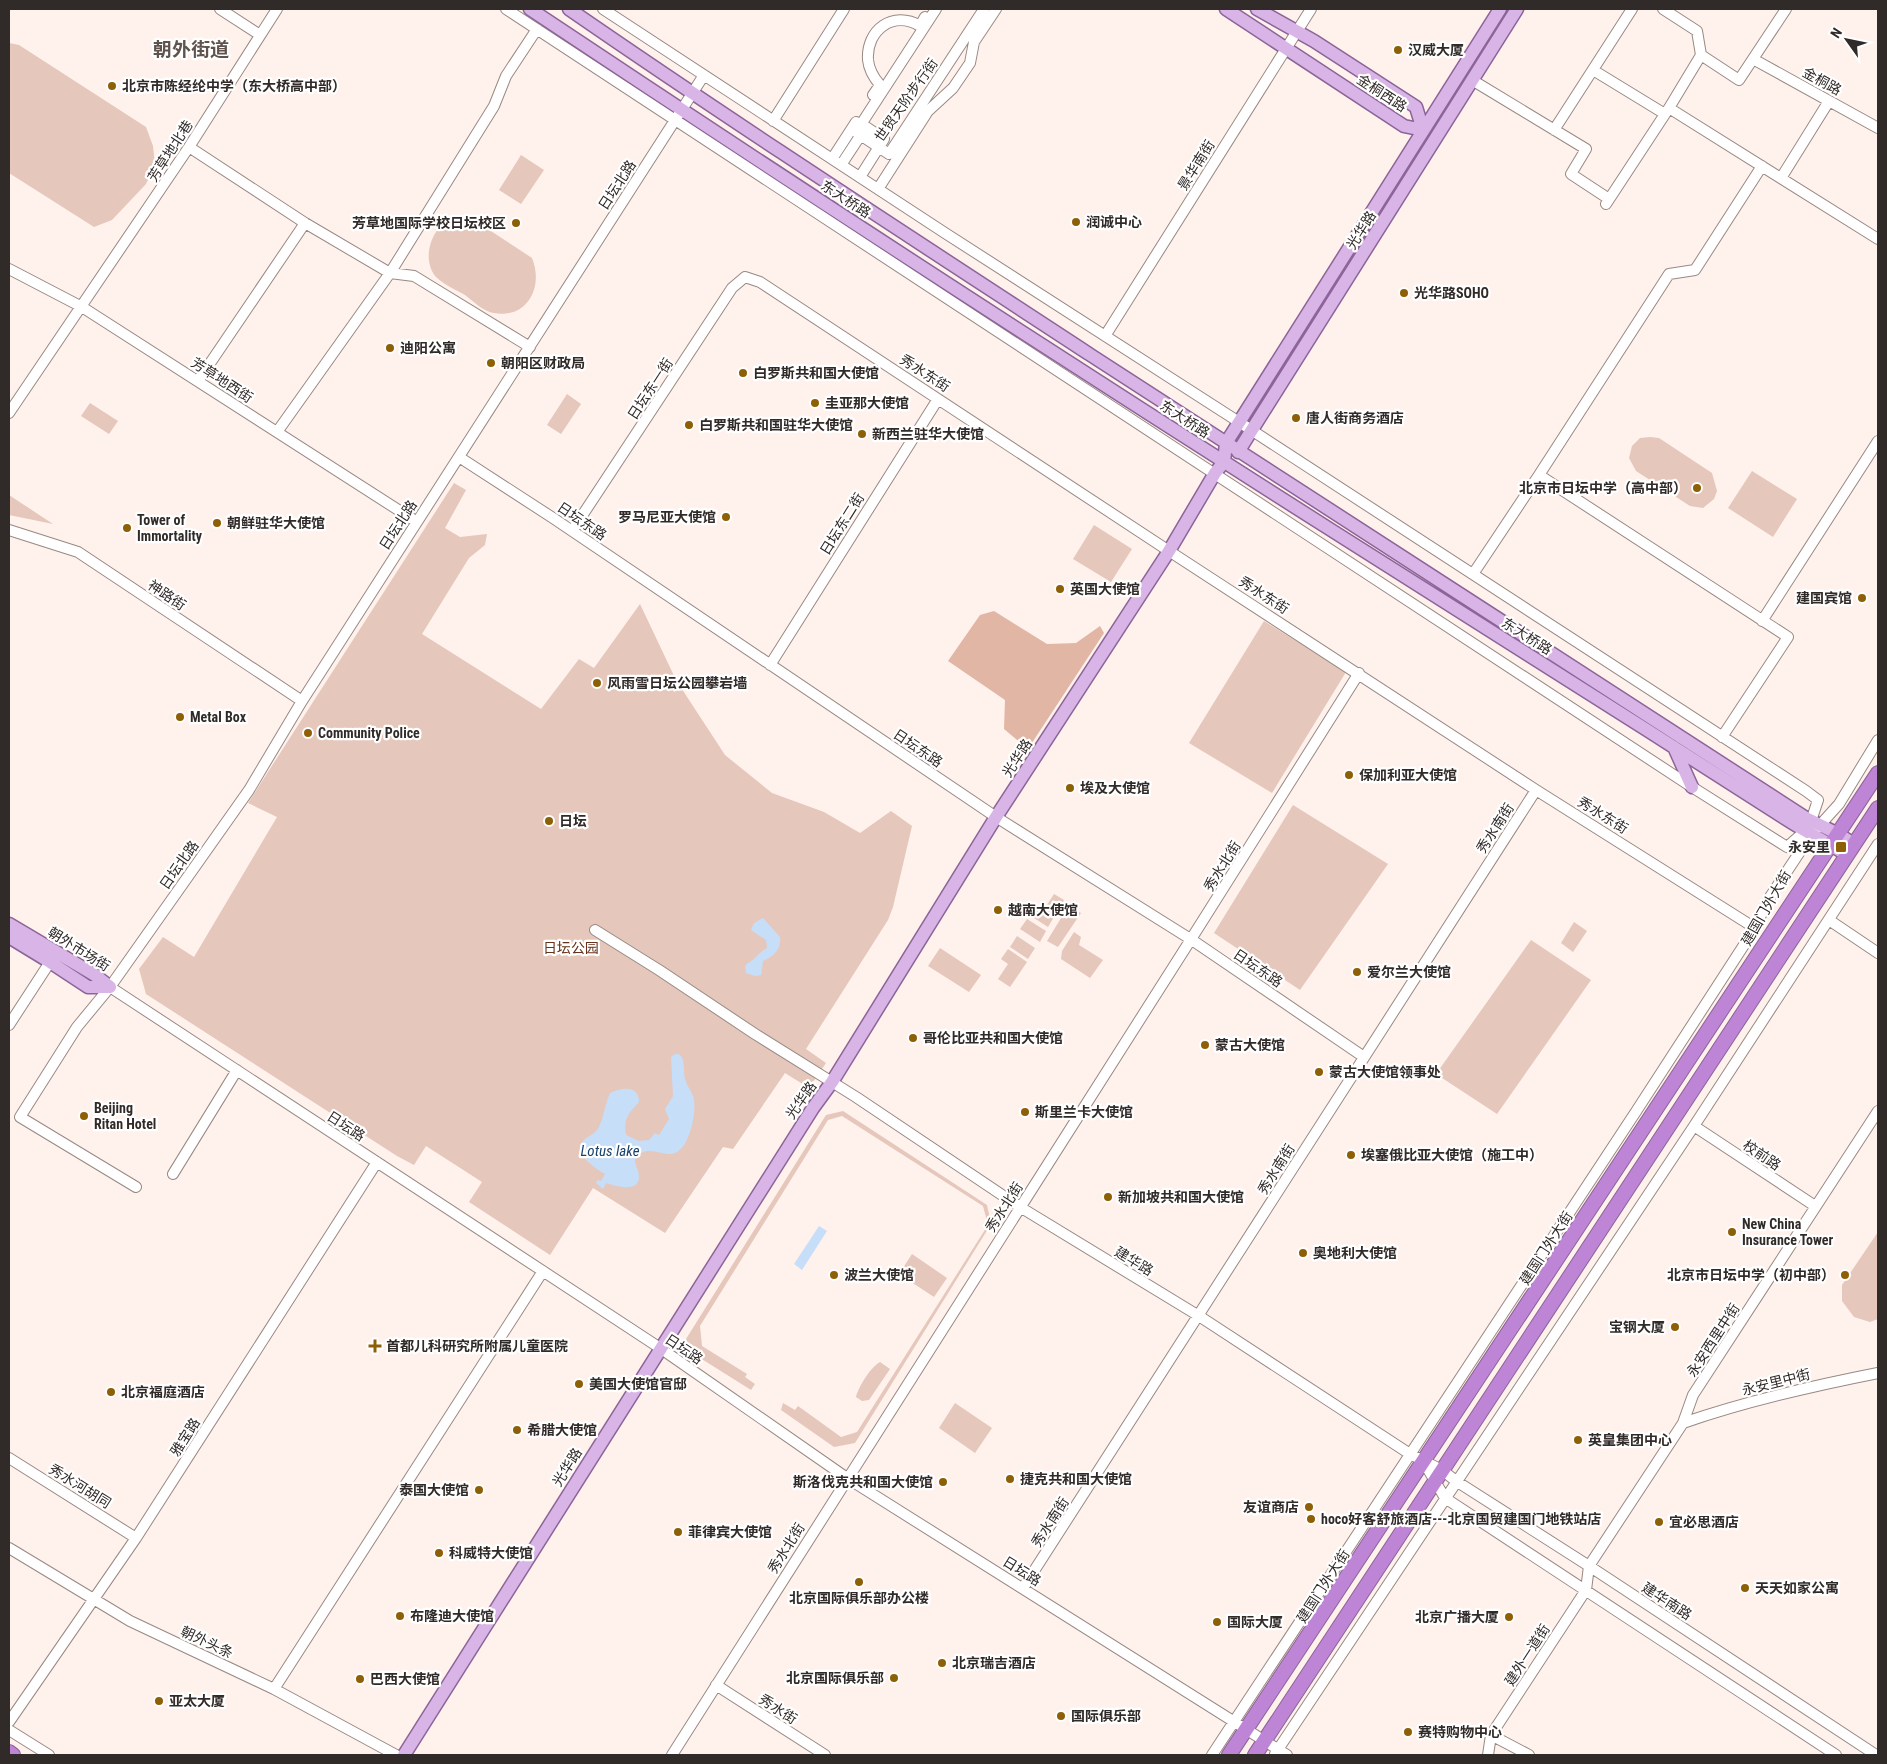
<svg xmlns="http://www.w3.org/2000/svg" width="1887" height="1764" font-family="'Roboto Condensed','Noto Sans SC',sans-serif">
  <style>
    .green { fill: #e5c7bb }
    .forest { fill: #e2b6a5 }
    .water { fill: #c7def9 }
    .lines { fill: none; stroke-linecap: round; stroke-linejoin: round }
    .minor-casing { stroke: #988983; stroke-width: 12 }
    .major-casing { stroke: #8c6498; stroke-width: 15 }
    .highway-casing { stroke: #8c6498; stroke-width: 16 }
    .minor { stroke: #fff; stroke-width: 10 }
    .major { stroke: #d8b5e6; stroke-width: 12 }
    .highway { stroke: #be84d5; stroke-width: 14 }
    .poi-dot { fill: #8d5f06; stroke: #fff; stroke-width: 2 }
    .labels { text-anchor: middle; stroke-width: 4.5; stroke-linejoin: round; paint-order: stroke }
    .poi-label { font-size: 14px; font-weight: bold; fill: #302a28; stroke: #fff; text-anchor: start }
    .street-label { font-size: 14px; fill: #302a28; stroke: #fff }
    .park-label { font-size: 14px; fill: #683119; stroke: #fff }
    .water-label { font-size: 15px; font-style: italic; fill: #18416b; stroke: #fff }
    .district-label { font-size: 19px; font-weight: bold; fill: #60534d; stroke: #fff }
  </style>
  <rect width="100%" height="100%" fill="#fff1ec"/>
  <path class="green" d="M9 43 19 45 146 127 153 146 155 165 146 184 112 220 94 227 9 173Z
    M521 155 544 170 521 204 499 190Z
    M455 217 471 218 532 258C544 287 527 319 494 313 484 312 473 301 465 295 456 290 443 284 436 277 424 263 428 241 439 228 443 224 450 220 455 217Z
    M567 394 581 404 561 434 547 425Z
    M90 403 118 421 109 434 81 416Z
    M1650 437 1659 438 1712 473 1717 491 1714 499 1703 508 1690 506 1636 471 1629 458 1632 446 1640 438Z
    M1752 471 1797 499 1773 537 1728 508Z
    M454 483 466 490 445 528 460 537 487 534 485 545 469 558 422 634 541 709 579 659 594 668 640 604 676 680 725 755 772 793 824 812 860 833 891 811 912 826 893 907 888 920 806 1049 826 1063 809 1088 785 1073 733 1149 723 1147 665 1233 593 1188 550 1255 469 1202 482 1182 426 1146 414 1165 397 1156 146 994 139 969 163 937 194 957 277 817 248 803Z
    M9 495 53 524 9 515Z
    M1094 525 1132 549 1111 582 1073 559Z
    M1264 621 1346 672 1272 793 1189 743Z
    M1293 805 1388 864 1300 990 1214 933Z
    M1054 894 1064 900 1048 927 1031 916 1036 907 1043 911Z
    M1069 905 1081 913 1058 947 1047 941Z
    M1027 919 1046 931 1040 942 1020 929Z
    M1574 922 1587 931 1573 952 1561 943Z
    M1074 932 1081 937 1079 945 1103 960 1090 978 1061 959 1062 951Z
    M1017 936 1035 948 1028 959 1010 947Z
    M1531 940 1591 980 1497 1114 1436 1074Z
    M940 948 981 975 969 992 928 966Z
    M1008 949 1027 962 1010 987 998 979 1008 964 1001 959Z
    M843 1111 987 1205 991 1224 855 1443 834 1447 781 1410 783 1403 795 1410 798 1406 841 1437 857 1432 988 1225 983 1206 842 1116 828 1120 700 1326 702 1346 747 1374 745 1377 755 1384 751 1390 689 1351 686 1339 826 1115Z
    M1878 1232V1319L1870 1322 1854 1317 1842 1301V1285Z
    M912 1254 947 1278 934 1297 899 1274Z
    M880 1362 890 1369 869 1400 862 1401 856 1397C859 1386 870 1368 880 1362Z
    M955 1403 992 1428 975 1453 939 1428Z"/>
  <path class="forest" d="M994 611 1047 644 1076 643 1100 626 1104 633 1028 749 1004 729 1005 700 948 661 980 615Z"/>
  <path class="water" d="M763 918 780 937C781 950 774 956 763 961L761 975 755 976 746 973 745 966C748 962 751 962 755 958 759 954 761 951 767 948L766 940 751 930 754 923Z
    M675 1054H679C686 1060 683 1071 685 1079 687 1087 693 1092 694 1100 696 1114 690 1147 675 1153 664 1157 653 1147 641 1153 629 1160 639 1167 639 1177 639 1193 615 1186 606 1183L603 1189 596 1183 598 1180 601 1181 605 1174C596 1169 570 1152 584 1140 590 1135 595 1134 599 1127 604 1116 605 1104 610 1093 622 1087 639 1085 639 1102 628 1114 623 1119 626 1135L639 1141 649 1140 655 1133 659 1135 669 1119 665 1109 673 1096 671 1057Z
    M819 1226 827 1231 802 1270 794 1264Z"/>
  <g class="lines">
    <g class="minor-casing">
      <path id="minor" d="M220 9 260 35
        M506 9 1692 787 1787 847 1804 832
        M603 9 945 233 1239 422 1806 791 1818 800 1811 821
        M936 9 856 132 889 154 984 9
        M1663 9 1697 31 1701 55 1739 80 1786 9
        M1753 59 1878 128
        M1593 70 1665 114
        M1472 80 1586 149 1571 174 1609 199
        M873 95 880 85C874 78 869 70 868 60 866 30 893 10 920 26L925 17
        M1669 108 1701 55
        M773 121 844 9
        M1554 130 1632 9
        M189 147 305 223 390 273 414 276 530 347
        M832 159 856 122
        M841 165 866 127 884 139 860 177
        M1781 178 1829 101
        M878 189 928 111 953 88 970 63 974 42 996 9
        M1606 204 1669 108 1878 239
        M9 269 82 307 417 522
        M1105 336 1311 9
        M198 381 305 223
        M9 413 189 147 277 9
        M277 432 390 273 494 106 506 76 537 29
        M459 457 553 518 996 817 1192 940 1364 1057
        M1539 475 1669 274 1695 270 1762 166
        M9 530 78 552 302 701
        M572 531 732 288 745 277 760 282 1169 551 1536 790 1755 928
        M1473 574 1539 475 1788 637 1722 737
        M1762 621 1878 441
        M770 665 938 399
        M1829 920 1878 953
        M595 930 659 970 755 1034 856 1097 1020 1207 1199 1316 1410 1454 1442 1470 1456 1481 1589 1566 1876 1755
        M110 987 660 1348 847 1478 1287 1755
        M9 1025 50 962
        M1694 1126 1815 1206
        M173 1174 237 1070
        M136 1187 20 1117 77 1027 110 987 249 790 302 701 704 75
        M1683 1423C1746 1401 1812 1386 1878 1373
        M9 1458 136 1538
        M1423 1461 1445 1498 1836 1755
        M9 1548 130 1621 274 1689 396 1755
        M1023 1588 1536 790
        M716 1685 825 1755
        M274 1689 543 1271
        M9 1722 136 1538 377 1162
        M9 1730 49 1755
        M1491 1735 1529 1755
        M1275 1754 1694 1126 1878 844
        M672 1755C900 1394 1132 1035 1359 673
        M1212 1755 1637 1110 1755 928 1768 900 1811 835 1839 804 1878 740
        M1488 1755 1491 1735 1586 1590 1589 1566 1683 1423 1693 1395 1878 1111"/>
    </g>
    <g class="major-casing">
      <path id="major" d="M530 9C794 185 1060 358 1328 528 1481 625 1634 721 1786 819 1806 832 1827 842 1847 855
        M569 9C740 127 915 240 1089 354 1328 509 1567 664 1806 818L1838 834 1854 844
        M1226 9 1404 126 1423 130 1416 107 1314 41 1257 9
        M1238 452 1517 9
        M1674 747 1692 787
        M9 924 95 975 110 987
        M9 937 50 962 88 987H110
        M404 1755 813 1108 832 1082 996 817 1169 551 1215 473 1224 462 1226 443 1500 9"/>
    </g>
    <g class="highway-casing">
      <path id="highway" d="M9 1752 13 1755
        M1229 1755 1878 773
        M1255 1755 1878 808"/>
    </g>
    <use href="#minor" class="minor"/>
    <use href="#major" class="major"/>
    <use href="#highway" class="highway"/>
  </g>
  <g class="poi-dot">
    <circle cx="1398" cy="50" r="5"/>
    <circle cx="112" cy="86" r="5"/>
    <circle cx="1076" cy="222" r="5"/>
    <circle cx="516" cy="223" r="5"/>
    <circle cx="1404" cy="293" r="5"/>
    <circle cx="390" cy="348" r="5"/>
    <circle cx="491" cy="363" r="5"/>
    <circle cx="743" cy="373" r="5"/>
    <circle cx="815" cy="403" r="5"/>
    <circle cx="1296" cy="418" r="5"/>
    <circle cx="689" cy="425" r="5"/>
    <circle cx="862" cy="434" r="5"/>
    <circle cx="1697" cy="488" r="5"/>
    <circle cx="726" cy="517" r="5"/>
    <circle cx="217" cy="523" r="5"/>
    <circle cx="127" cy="528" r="5"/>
    <circle cx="1060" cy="589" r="5"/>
    <circle cx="1862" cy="598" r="5"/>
    <circle cx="597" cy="683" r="5"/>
    <circle cx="180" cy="717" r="5"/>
    <circle cx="308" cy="733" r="5"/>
    <circle cx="1349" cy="775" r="5"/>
    <circle cx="1070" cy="788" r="5"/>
    <circle cx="549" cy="821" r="5"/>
    <rect x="1835" y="841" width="12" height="12" rx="2.5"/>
    <circle cx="998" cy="910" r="5"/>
    <circle cx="1357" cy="972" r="5"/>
    <circle cx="913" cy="1038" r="5"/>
    <circle cx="1205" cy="1045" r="5"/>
    <circle cx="1319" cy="1072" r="5"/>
    <circle cx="1025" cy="1112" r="5"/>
    <circle cx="84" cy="1116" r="5"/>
    <circle cx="1351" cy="1155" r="5"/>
    <circle cx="1108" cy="1197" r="5"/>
    <circle cx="1732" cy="1232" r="5"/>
    <circle cx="1303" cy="1253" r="5"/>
    <circle cx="834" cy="1275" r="5"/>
    <circle cx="1845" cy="1275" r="5"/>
    <circle cx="1675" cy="1327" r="5"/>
    <path d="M372.5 1338.5h5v5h5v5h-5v5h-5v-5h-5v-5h5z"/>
    <circle cx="579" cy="1384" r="5"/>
    <circle cx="111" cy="1392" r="5"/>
    <circle cx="517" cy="1430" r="5"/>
    <circle cx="1578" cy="1440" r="5"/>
    <circle cx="1010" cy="1479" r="5"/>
    <circle cx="943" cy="1482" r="5"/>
    <circle cx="479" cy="1490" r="5"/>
    <circle cx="1309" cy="1507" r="5"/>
    <circle cx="1311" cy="1519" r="5"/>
    <circle cx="1659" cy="1522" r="5"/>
    <circle cx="678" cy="1532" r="5"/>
    <circle cx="439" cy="1553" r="5"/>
    <circle cx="859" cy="1582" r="5"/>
    <circle cx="1745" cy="1588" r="5"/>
    <circle cx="400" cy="1616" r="5"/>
    <circle cx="1509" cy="1617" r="5"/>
    <circle cx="1217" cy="1622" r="5"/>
    <circle cx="942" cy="1663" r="5"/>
    <circle cx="894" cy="1678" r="5"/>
    <circle cx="360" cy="1679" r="5"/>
    <circle cx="159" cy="1701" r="5"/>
    <circle cx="1061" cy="1716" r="5"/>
    <circle cx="1408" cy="1732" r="5"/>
  </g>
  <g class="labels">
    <g class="poi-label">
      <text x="1408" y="55">汉威大厦</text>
      <text x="122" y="91">北京市陈经纶中学（东大桥高中部）</text>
      <text x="1086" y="227">润诚中心</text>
      <text x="506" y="228" text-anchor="end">芳草地国际学校日坛校区</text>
      <text x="1414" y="298">光华路SOHO</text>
      <text x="400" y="353">迪阳公寓</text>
      <text x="501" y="368">朝阳区财政局</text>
      <text x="753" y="378">白罗斯共和国大使馆</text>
      <text x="825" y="408">圭亚那大使馆</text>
      <text x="1306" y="423">唐人街商务酒店</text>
      <text x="699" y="430">白罗斯共和国驻华大使馆</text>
      <text x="872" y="439">新西兰驻华大使馆</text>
      <text x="1687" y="493" text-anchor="end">北京市日坛中学（高中部）</text>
      <text x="716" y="522" text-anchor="end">罗马尼亚大使馆</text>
      <text x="137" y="525">Tower of<tspan x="137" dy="16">Immortality</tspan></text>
      <text x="227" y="528">朝鲜驻华大使馆</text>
      <text x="1070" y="594">英国大使馆</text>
      <text x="1852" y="603" text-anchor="end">建国宾馆</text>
      <text x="607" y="688">风雨雪日坛公园攀岩墙</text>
      <text x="190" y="722">Metal Box</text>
      <text x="318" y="738">Community Police</text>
      <text x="1359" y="780">保加利亚大使馆</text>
      <text x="1080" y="793">埃及大使馆</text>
      <text x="559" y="826">日坛</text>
      <text x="1830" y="852" text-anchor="end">永安里</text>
      <text x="1008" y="915">越南大使馆</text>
      <text x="1367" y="977">爱尔兰大使馆</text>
      <text x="923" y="1043">哥伦比亚共和国大使馆</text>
      <text x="1215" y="1050">蒙古大使馆</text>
      <text x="1329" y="1077">蒙古大使馆领事处</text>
      <text x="94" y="1113">Beijing<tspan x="94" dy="16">Ritan Hotel</tspan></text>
      <text x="1035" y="1117">斯里兰卡大使馆</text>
      <text x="1361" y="1160">埃塞俄比亚大使馆（施工中）</text>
      <text x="1118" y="1202">新加坡共和国大使馆</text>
      <text x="1742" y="1229">New China<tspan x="1742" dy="16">Insurance Tower</tspan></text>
      <text x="1313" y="1258">奥地利大使馆</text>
      <text x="844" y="1280">波兰大使馆</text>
      <text x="1835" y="1280" text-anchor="end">北京市日坛中学（初中部）</text>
      <text x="1665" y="1332" text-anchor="end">宝钢大厦</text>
      <text x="386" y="1351">首都儿科研究所附属儿童医院</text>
      <text x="589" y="1389">美国大使馆官邸</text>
      <text x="121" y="1397">北京福庭酒店</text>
      <text x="527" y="1435">希腊大使馆</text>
      <text x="1588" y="1445">英皇集团中心</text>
      <text x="1020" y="1484">捷克共和国大使馆</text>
      <text x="933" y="1487" text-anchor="end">斯洛伐克共和国大使馆</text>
      <text x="469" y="1495" text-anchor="end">泰国大使馆</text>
      <text x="1299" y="1512" text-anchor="end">友谊商店</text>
      <text x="1321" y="1524">hoco好客舒旅酒店---北京国贸建国门地铁站店</text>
      <text x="1669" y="1527">宜必思酒店</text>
      <text x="688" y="1537">菲律宾大使馆</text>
      <text x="449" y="1558">科威特大使馆</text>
      <text x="1755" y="1593">天天如家公寓</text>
      <text x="859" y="1603" text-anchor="middle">北京国际俱乐部办公楼</text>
      <text x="410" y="1621">布隆迪大使馆</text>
      <text x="1499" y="1622" text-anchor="end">北京广播大厦</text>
      <text x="1227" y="1627">国际大厦</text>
      <text x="952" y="1668">北京瑞吉酒店</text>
      <text x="884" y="1683" text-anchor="end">北京国际俱乐部</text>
      <text x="370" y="1684">巴西大使馆</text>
      <text x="169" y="1706">亚太大厦</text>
      <text x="1071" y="1721">国际俱乐部</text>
      <text x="1418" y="1737">赛特购物中心</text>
    </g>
    <g class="street-label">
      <text transform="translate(1822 81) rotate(29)" y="5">金桐路</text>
      <text transform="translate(1382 93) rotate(33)" y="5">金桐西路</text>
      <text transform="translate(906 100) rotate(-55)" y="5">世贸天阶步行街</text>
      <text transform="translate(170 151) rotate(-57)" y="5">芳草地北巷</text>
      <text transform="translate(1196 165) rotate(-58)" y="5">景华南街</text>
      <text transform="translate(617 185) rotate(-57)" y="5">日坛北路</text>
      <text transform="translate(846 199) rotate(33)" y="5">东大桥路</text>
      <text transform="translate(1361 230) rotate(-58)" y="5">光华路</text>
      <text transform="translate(925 373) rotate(33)" y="5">秀水东街</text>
      <text transform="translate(222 380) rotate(33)" y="5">芳草地西街</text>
      <text transform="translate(650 389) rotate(-57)" y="5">日坛东一街</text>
      <text transform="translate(1185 419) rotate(33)" y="5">东大桥路</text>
      <text transform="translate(582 521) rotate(34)" y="5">日坛东路</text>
      <text transform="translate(842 524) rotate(-58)" y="5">日坛东二街</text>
      <text transform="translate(398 525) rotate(-57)" y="5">日坛北路</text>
      <text transform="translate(167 595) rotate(34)" y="5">神路街</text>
      <text transform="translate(1264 595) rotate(33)" y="5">秀水东街</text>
      <text transform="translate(1527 636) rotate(32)" y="5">东大桥路</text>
      <text transform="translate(918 748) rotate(34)" y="5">日坛东路</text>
      <text transform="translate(1017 758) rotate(-57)" y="5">光华路</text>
      <text transform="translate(1603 815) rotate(32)" y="5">秀水东街</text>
      <text transform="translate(1495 828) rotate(-57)" y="5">秀水南街</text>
      <text transform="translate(179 865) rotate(-55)" y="5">日坛北路</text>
      <text transform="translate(1222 866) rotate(-58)" y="5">秀水北街</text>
      <text transform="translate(1766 908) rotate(-60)" y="5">建国门外大街</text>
      <text transform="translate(79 949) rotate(32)" y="5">朝外市场街</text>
      <text transform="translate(1258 968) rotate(34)" y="5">日坛东路</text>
      <text transform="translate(801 1100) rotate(-55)" y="5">光华路</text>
      <text transform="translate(346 1126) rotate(33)" y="5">日坛路</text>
      <text transform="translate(1762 1155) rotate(34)" y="5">校前路</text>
      <text transform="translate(1276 1169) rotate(-58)" y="5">秀水南街</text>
      <text transform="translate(1004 1207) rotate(-57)" y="5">秀水北街</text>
      <text transform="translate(1546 1248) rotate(-57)" y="5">建国门外大街</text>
      <text transform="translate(1134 1261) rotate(31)" y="5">建华路</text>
      <text transform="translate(1713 1340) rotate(-57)" y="5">永安西里中街</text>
      <text transform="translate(684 1349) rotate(34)" y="5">日坛路</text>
      <text transform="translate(1776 1382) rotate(-14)" y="5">永安里中街</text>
      <text transform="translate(185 1437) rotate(-58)" y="5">雅宝路</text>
      <text transform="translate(567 1467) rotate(-58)" y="5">光华路</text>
      <text transform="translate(80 1486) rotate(32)" y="5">秀水河胡同</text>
      <text transform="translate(1050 1522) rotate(-57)" y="5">秀水南街</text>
      <text transform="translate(786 1548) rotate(-58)" y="5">秀水北街</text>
      <text transform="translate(1022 1571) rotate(32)" y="5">日坛路</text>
      <text transform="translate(1323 1586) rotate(-57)" y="5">建国门外大街</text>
      <text transform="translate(1667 1601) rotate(33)" y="5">建华南路</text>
      <text transform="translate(207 1642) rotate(25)" y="5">朝外头条</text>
      <text transform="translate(1527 1655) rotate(-57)" y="5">建外一道街</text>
      <text transform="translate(778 1709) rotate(33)" y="5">秀水街</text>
    </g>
    <g class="park-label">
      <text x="571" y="953">日坛公园</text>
    </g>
    <g class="water-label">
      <text x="610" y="1156">Lotus lake</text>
    </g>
    <g class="district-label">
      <text x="191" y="56">朝外街道</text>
    </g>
  </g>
  <rect width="1887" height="1764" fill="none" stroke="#302a28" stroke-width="20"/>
  <g transform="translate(1847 40) rotate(303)" stroke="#ffffff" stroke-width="4" paint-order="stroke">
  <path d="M0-4L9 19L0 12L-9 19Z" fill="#302a28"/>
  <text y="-8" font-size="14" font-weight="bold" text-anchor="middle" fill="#302a28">N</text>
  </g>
</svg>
